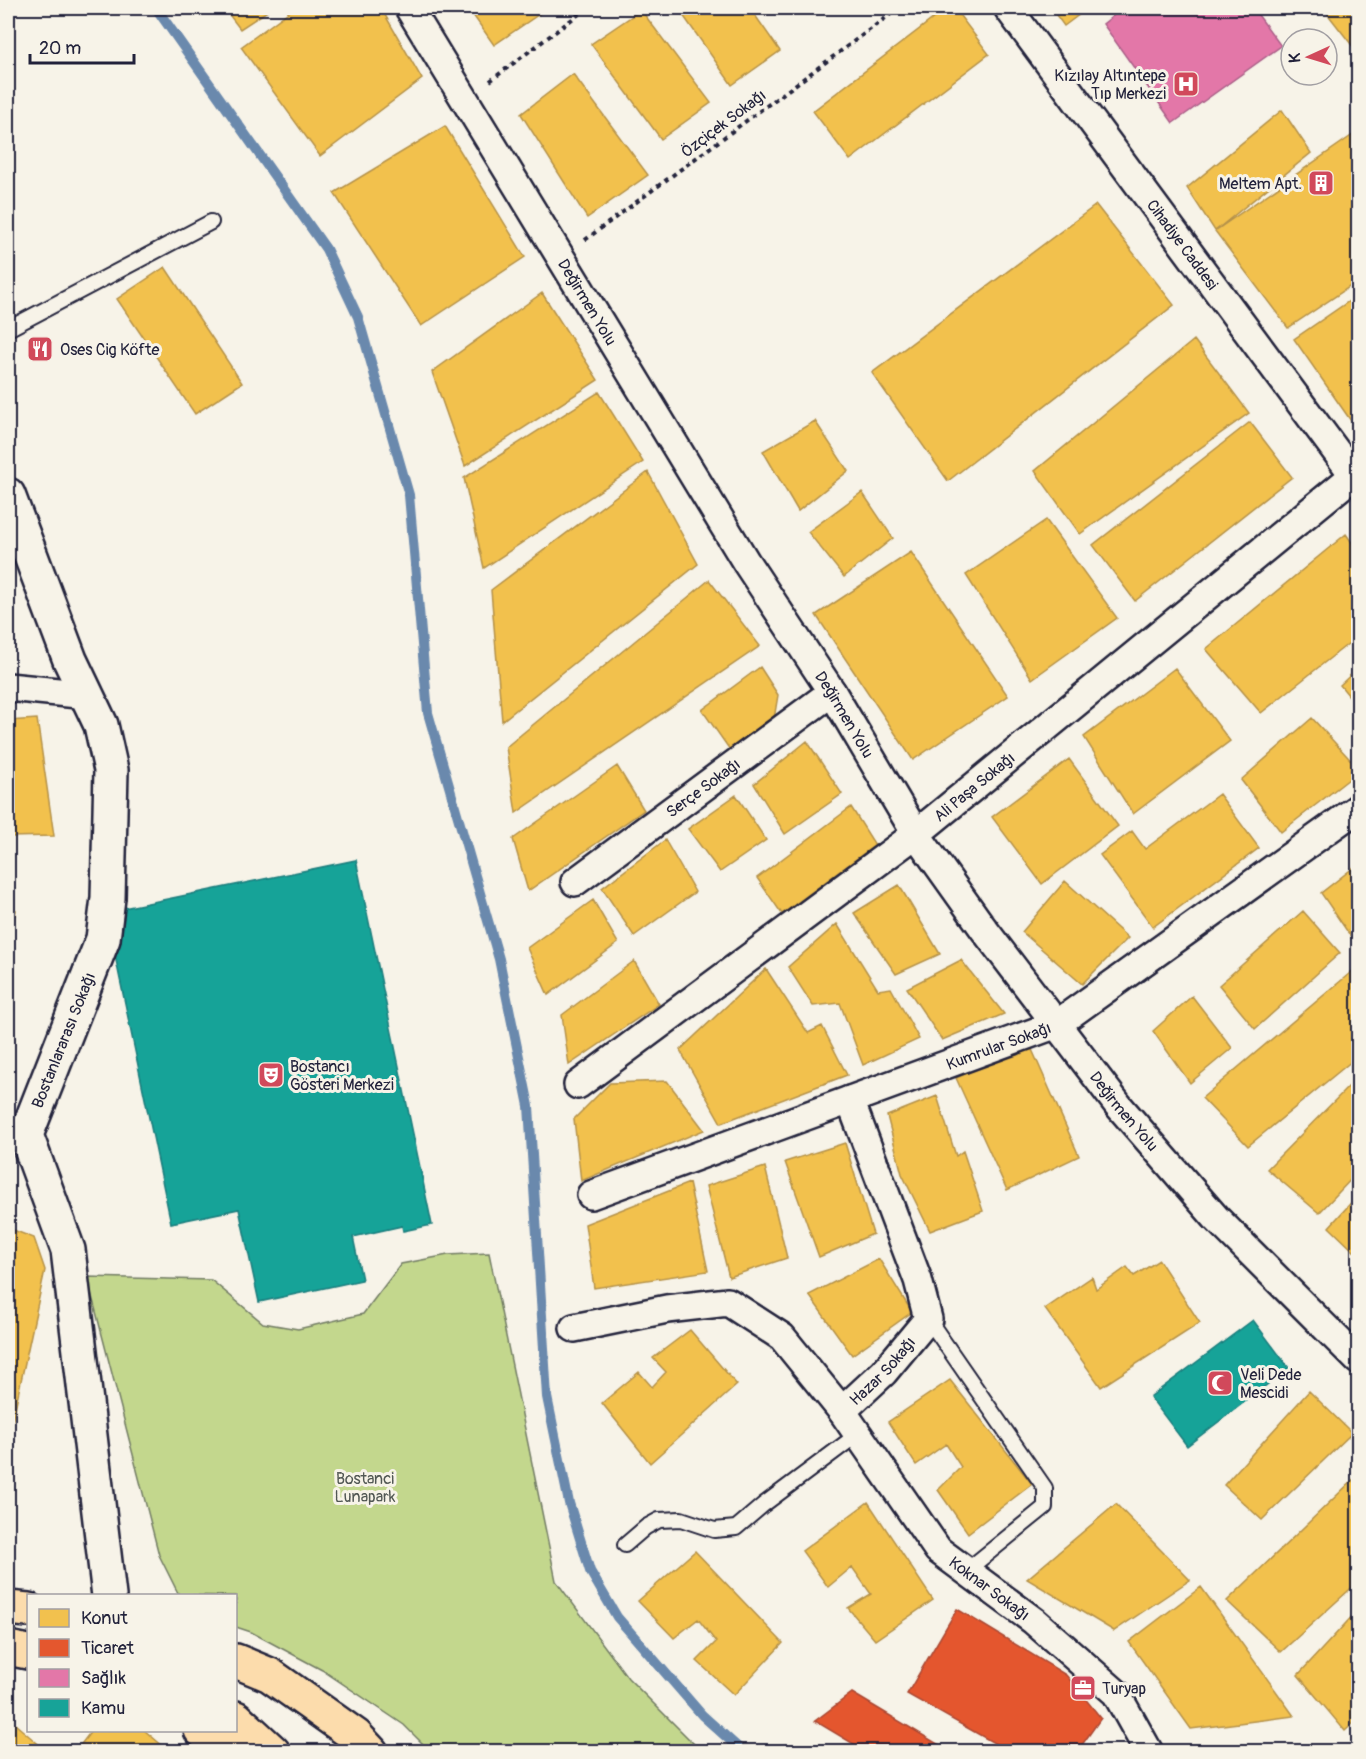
<svg xmlns="http://www.w3.org/2000/svg" width="1366" height="1759" font-family="Pangolin,sans-serif">
  <style>
    .green { fill: #c3d78d; stroke: #727c64; stroke-width: 1.5 }
    .homes { fill: #f2c14e; stroke: #b49148; stroke-width: 1.5 }
    .shops { fill: #e4572e; stroke: #aa4732; stroke-width: 1.5 }
    .health { fill: #e377a8; stroke: #a95e87; stroke-width: 1.5 }
    .public { fill: #17a398; stroke: #1a7c7c; stroke-width: 1.5 }
    .lines { fill: none; stroke-linecap: round; stroke-linejoin: round }
    .stream { stroke: #6b89ad; stroke-width: 10 }
    .lane-casing { stroke: #22223b; stroke-width: 18 }
    .street-casing { stroke: #22223b; stroke-width: 32 }
    .secondary-casing { stroke: #22223b; stroke-width: 38 }
    .primary-casing { stroke: #22223b; stroke-width: 38 }
    .path { stroke: #22223b; stroke-width: 4; stroke-dasharray: 4.5 4.5; stroke-linecap: butt }
    .lane { stroke: #f7f3e8; stroke-width: 14 }
    .street { stroke: #f7f3e8; stroke-width: 27 }
    .secondary { stroke: #f7f3e8; stroke-width: 33 }
    .primary { stroke: #fcdcac; stroke-width: 33 }
    .labels { text-anchor: middle; stroke-width: 6; stroke-linejoin: round; paint-order: stroke }
    .poi-label { font-size: 16px; fill: #22223b; stroke: #f7f3e8; text-anchor: start }
    .street-label { font-size: 16px; fill: #22223b; stroke: #f7f3e8 }
    .park-label { font-size: 16px; fill: #525854; stroke: #f7f3e8 }
  </style>
  <rect width="100%" height="100%" fill="#f7f3e8"/>
  <filter id="ink" filterUnits="userSpaceOnUse"><feTurbulence type="fractalNoise" baseFrequency=".0167" numOctaves="2"/><feDisplacementMap in="SourceGraphic" scale="12" xChannelSelector="R" yChannelSelector="G"/><feConvolveMatrix kernelMatrix="1 2 1 2 8 2 1 2 1" color-interpolation-filters="sRGB"/></filter>
  <g filter="url(#ink)">
    <path class="green" d="M489 1253 556 1581 628 1678 701 1751H430L404 1725 322 1670 251 1632 236 1627V1596L179 1595 159 1555 87 1277 211 1280 263 1323 298 1329 363 1314 401 1264 448 1255Z"/>
    <path class="homes" d="M224 8H272L240 29Z
      M294 8H381L422 79 320 156 241 47Z
      M468 8H548L494 45Z
      M678 8H750L780 51 732 85Z
      M947 8H954L989 54 850 160 813 111Z
      M1051 8H1088L1064 26Z
      M1323 8H1358V53Z
      M641 10 711 103 661 139 591 44Z
      M573 74 648 175 587 218 521 114Z
      M1282 110 1311 153 1215 231 1187 188Z
      M445 126 525 257 421 326 334 193Z
      M1357 132 1358 134V281L1288 328 1215 231Z
      M1096 205 1174 305 948 481 872 373Z
      M165 267 242 383 195 414 117 299Z
      M542 293 598 380 465 466 432 372Z
      M1358 295V431L1294 339Z
      M1194 340 1249 413 1080 534 1035 471Z
      M599 392 643 462 484 568 464 478Z
      M815 421 848 471 798 511 763 451Z
      M1250 422 1292 477 1135 601 1093 545Z
      M648 472 698 564 502 721 491 590Z
      M862 492 893 538 844 577 808 532Z
      M1046 520 1117 618 1032 679 966 575Z
      M1346 534 1358 551V636L1261 713 1206 649Z
      M911 552 1008 696 913 760 816 615Z
      M709 580 760 646 516 813 506 747Z
      M760 667 778 695 774 719 730 750 702 710Z
      M1175 668 1230 741 1133 814 1084 737Z
      M1358 668V707L1340 685Z
      M1312 718 1358 768V772L1281 832 1241 780Z
      M37 719 54 836 8 837V721Z
      M807 741 842 794 785 834 754 784Z
      M1069 759 1118 826 1042 884 992 817Z
      M617 766 644 810 528 891 513 839Z
      M1219 794 1259 848 1153 927 1100 855 1132 831 1145 849Z
      M736 795 766 840 720 872 688 829Z
      M851 807 875 845 782 914 757 878Z
      M665 840 695 892 634 936 602 888Z
      M1358 864V947L1321 893Z
      M1065 881 1128 938 1082 984 1022 932Z
      M899 885 940 954 896 974 854 913Z
      M593 900 618 943 548 995 527 948Z
      M8 908 16 910 8 941Z
      M1303 911 1340 953 1255 1029 1219 985Z
      M837 924 878 990 891 988 919 1039 863 1065 840 1003 813 1006 788 967Z
      M961 960 1004 1014 942 1040 907 988Z
      M634 961 659 1004 569 1065 562 1015Z
      M1356 968 1358 971V1056L1248 1146 1202 1098Z
      M766 969 808 1033 822 1026 847 1075 721 1123 680 1050Z
      M1192 996 1232 1048 1190 1083 1153 1031Z
      M1030 1045 1079 1156 1007 1190 956 1078Z
      M1358 1077V1172L1319 1213 1267 1169Z
      M667 1081 704 1130 581 1181 574 1119 610 1083Z
      M937 1096 956 1156 963 1151 983 1211 930 1231 902 1174 887 1116Z
      M845 1143 873 1234 819 1257 785 1162Z
      M765 1167 787 1258 729 1277 706 1186Z
      M689 1183 708 1271 594 1288 585 1224Z
      M1358 1195V1255L1329 1227Z
      M8 1228 34 1238 45 1270 8 1441Z
      M879 1259 912 1312 852 1355 809 1295Z
      M1159 1260 1200 1323 1101 1387 1045 1309 1092 1277 1096 1289 1127 1267 1134 1276Z
      M690 1330 737 1385 650 1463 602 1403 639 1372 652 1387 666 1372 653 1358Z
      M950 1380 1032 1484 968 1533 938 1490 961 1467 946 1444 916 1465 888 1422Z
      M1309 1391 1352 1433 1262 1520 1224 1485Z
      M1358 1475V1582L1281 1652 1227 1601Z
      M868 1502 933 1600 875 1640 848 1608 871 1594 852 1567 828 1587 802 1551Z
      M1116 1504 1190 1580 1114 1631 1027 1579Z
      M695 1551 783 1643 734 1695 697 1661 716 1642 698 1619 674 1638 638 1601Z
      M1201 1587 1294 1716 1191 1729 1129 1642Z
      M1358 1610V1719L1345 1731 1298 1675Z
      M8 1718 43 1748 40 1752H8Z
      M92 1730H144L164 1747 160 1752H75Z"/>
    <path class="shops" d="M957 1609 1066 1675 1101 1718 1077 1752H1010L907 1694Z
      M852 1693 951 1752H867L815 1721Z"/>
    <path class="health" d="M1123 8H1253L1281 46 1173 123 1103 24Z"/>
    <path class="public" d="M356 860 432 1225 403 1231 402 1226 353 1237 362 1280 259 1302 239 1209 171 1223 112 941 124 908Z
      M1253 1320 1289 1368 1187 1446 1150 1397Z"/>
    <g class="lines">
      <path class="stream" d="M156 8 326 249 358 317 409 495 428 713 499 959 529 1106 547 1397 569 1503 590 1571 617 1617 702 1715 743 1752"/>
      <g class="lane-casing">
        <path id="lane" d="M8 329 211 222
          M928 1319 1045 1488V1507L966 1571
          M625 1545 646 1527 659 1520 681 1519 714 1530 736 1528 763 1505 858 1434"/>
      </g>
      <g class="street-casing">
        <g id="street">
          <path id="s1" d="M409 8 746 562 832 692 916 834 983 928 1118 1105 1216 1218 1358 1360"/>
          <path id="s2" d="M1008 8 1358 481"/>
          <path d="M8 687 88 695"/>
          <path id="s3" d="M575 882 832 692"/>
          <path id="s4" d="M578 1085 916 834 1358 472"/>
          <path id="s5" d="M591 1195 1057 1024 1358 808"/>
          <path id="s6" d="M574 1328 667 1309 728 1302 782 1337 842 1411 938 1550 1034 1621 1116 1693 1149 1752"/>
          <path id="s7" d="M842 1411 884 1372 928 1319 918 1280 850 1100"/>
        </g>
      </g>
      <g class="secondary-casing">
        <path id="secondary" d="M8 495 70 660 101 725 111 770 108 898 103 939 26 1135 68 1250 109 1596"/>
      </g>
      <g class="primary-casing">
        <path id="primary" d="M8 1608 28 1610
          M8 1648 28 1652
          M236 1661 270 1675 356 1736 371 1752
          M236 1718 273 1752
          M201 1730 228 1752"/>
      </g>
      <path class="path" d="M490 81 587 8
        M585 240 899 8"/>
      <use href="#lane" class="lane"/>
      <use href="#street" class="street"/>
      <use href="#secondary" class="secondary"/>
      <use href="#primary" class="primary"/>
    </g>
  </g>
  <defs>
    <g id="hospital-square" transform="scale(1.35)"><rect x="-9" y="-9" width="18" height="18" rx="4" fill="#d1495b" stroke="#f7f3e8"/><path d="M-5-5h3v3.5h4V-5h3V5h-3V1.5h-4V5h-3Z" fill="#fff"/></g>
    <g id="building-square" transform="scale(1.35)"><rect x="-9" y="-9" width="18" height="18" rx="4" fill="#d1495b" stroke="#f7f3e8"/><path d="M-4-6H4V6H1V3H-1V6H-4ZM-2.5-4.3h1.7v1.8h-1.7ZM.8-4.3h1.7v1.8H.8ZM-2.5-1h1.7V.8h-1.7ZM.8-1h1.7V.8H.8Z" fill="#fff"/></g>
    <g id="restaurant-square" transform="scale(1.35)"><rect x="-9" y="-9" width="18" height="18" rx="4" fill="#d1495b" stroke="#f7f3e8"/><path d="M-5-6h1v4h1v-4h1v4h1v-4h1v5L-1.5 .5V6h-2V.5L-5-1ZM5-6V6H3V1.5H1.5Q1.5-4 5-6Z" fill="#fff"/></g>
    <g id="theatre-square" transform="scale(1.35)"><rect x="-9" y="-9" width="18" height="18" rx="4" fill="#d1495b" stroke="#f7f3e8"/><path d="M-5-5.5Q0-4 5-5.5V0Q5 5 0 6Q-5 5-5 0ZM-3.3-2.5H-1v1.5H-3.3ZM1-2.5H3.3v1.5H1ZM-2.8 1Q0 5.5 2.8 1Z" fill="#fff"/></g>
    <g id="mosque-square" transform="scale(1.35)"><rect x="-9" y="-9" width="18" height="18" rx="4" fill="#d1495b" stroke="#f7f3e8"/><path d="M3.5-4.9A6 6 0 1 0 3.5 4.9A5 5 0 1 1 3.5-4.9Z" fill="#fff"/></g>
    <g id="office-square" transform="scale(1.35)"><rect x="-9" y="-9" width="18" height="18" rx="4" fill="#d1495b" stroke="#f7f3e8"/><path d="M-6-3h4V-5.5h4V-3h4V5H-6ZM-1-4.5V-3h2v-1.5ZM-6 0V1H6V0Z" fill="#fff"/></g>
  </defs>
  <g fill-rule="evenodd">
    <use href="#hospital-square" x="1186" y="84"/>
    <use href="#building-square" x="1321" y="183"/>
    <use href="#restaurant-square" x="40" y="349"/>
    <use href="#theatre-square" x="271" y="1075"/>
    <use href="#mosque-square" x="1220" y="1383"/>
    <use href="#office-square" x="1083" y="1688"/>
  </g>
  <g class="labels">
    <g class="poi-label">
      <text x="1166" y="81" text-anchor="end">Kızılay Altıntepe<tspan x="1166" dy="18">Tıp Merkezi</tspan></text>
      <text x="1302" y="189" text-anchor="end">Meltem Apt.</text>
      <text x="60" y="355">Oses Cig Köfte</text>
      <text x="290" y="1072">Bostancı<tspan x="290" dy="18">Gösteri Merkezi</tspan></text>
      <text x="1240" y="1380">Veli Dede<tspan x="1240" dy="18">Mescidi</tspan></text>
      <text x="1102" y="1694">Turyap</text>
    </g>
    <g class="street-label">
      <text transform="translate(723 123) rotate(-37)" y="6">Özçiçek Sokağı</text>
      <text dy="6" stroke="none"><textPath href="#s2" startOffset="294">Cihadiye Caddesi</textPath></text>
      <text dy="6" stroke="none"><textPath href="#s1" startOffset="344">Değirmen Yolu</textPath></text>
      <text dy="6" stroke="none"><textPath href="#s1" startOffset="830">Değirmen Yolu</textPath></text>
      <text dy="6" stroke="none"><textPath href="#s4" startOffset="496">Ali Paşa Sokağı</textPath></text>
      <text dy="6" stroke="none"><textPath href="#s3" startOffset="159">Serçe Sokağı</textPath></text>
      <text transform="translate(63 1040) rotate(-68)" y="6">Bostanlararası Sokağı</text>
      <text dy="6" stroke="none"><textPath href="#s5" startOffset="434">Kumrular Sokağı</textPath></text>
      <text dy="6" stroke="none"><textPath href="#s1" startOffset="1316">Değirmen Yolu</textPath></text>
      <text dy="6" stroke="none"><textPath href="#s7" startOffset="57">Hazar Sokağı</textPath></text>
      <text dy="6" stroke="none"><textPath href="#s6" startOffset="549">Koknar Sokağı</textPath></text>
    </g>
    <g class="park-label">
      <text x="365" y="1484">Bostanci<tspan x="365" dy="18">Lunapark</tspan></text>
    </g>
  </g>
  <rect width="1366" height="1759" fill="none" stroke="#f7f3e8" stroke-width="30"/>
  <rect x="15" y="15" width="1336" height="1729" fill="none" stroke="#22223b" stroke-width="2" filter="url(#ink)"/>
  <rect x="27" y="1594" width="210" height="138" fill="#f7f3e8" stroke="#a29fa3" stroke-width="1.5"/>
  <rect x="39" y="1609" width="30" height="18" fill="#f2c14e" stroke="#a29fa3" stroke-width="1.5"/>
  <text x="81" y="1624" font-size="18" fill="#22223b">Konut</text>
  <rect x="39" y="1639" width="30" height="18" fill="#e4572e" stroke="#a29fa3" stroke-width="1.5"/>
  <text x="81" y="1654" font-size="18" fill="#22223b">Ticaret</text>
  <rect x="39" y="1669" width="30" height="18" fill="#e377a8" stroke="#a29fa3" stroke-width="1.5"/>
  <text x="81" y="1684" font-size="18" fill="#22223b">Sağlık</text>
  <rect x="39" y="1699" width="30" height="18" fill="#17a398" stroke="#a29fa3" stroke-width="1.5"/>
  <text x="81" y="1714" font-size="18" fill="#22223b">Kamu</text>
  <g transform="translate(1309 57) rotate(266)"><circle r="28" fill="#f7f3e8" stroke="#a29fa3" stroke-width="1.5"/>
  <path d="M0-4.5L10 22L0 15L-10 22Z" fill="#d1495b"/>
  <text y="-9" font-size="16" font-weight="bold" text-anchor="middle" fill="#22223b">K</text>
  </g>
  <path d="M30 54v9h104v-9" fill="none" stroke="#22223b" stroke-width="3"/>
  <text x="39" y="54" font-size="18" fill="#22223b" stroke="#f7f3e8" stroke-width="4.5" paint-order="stroke">20 m</text>
</svg>
